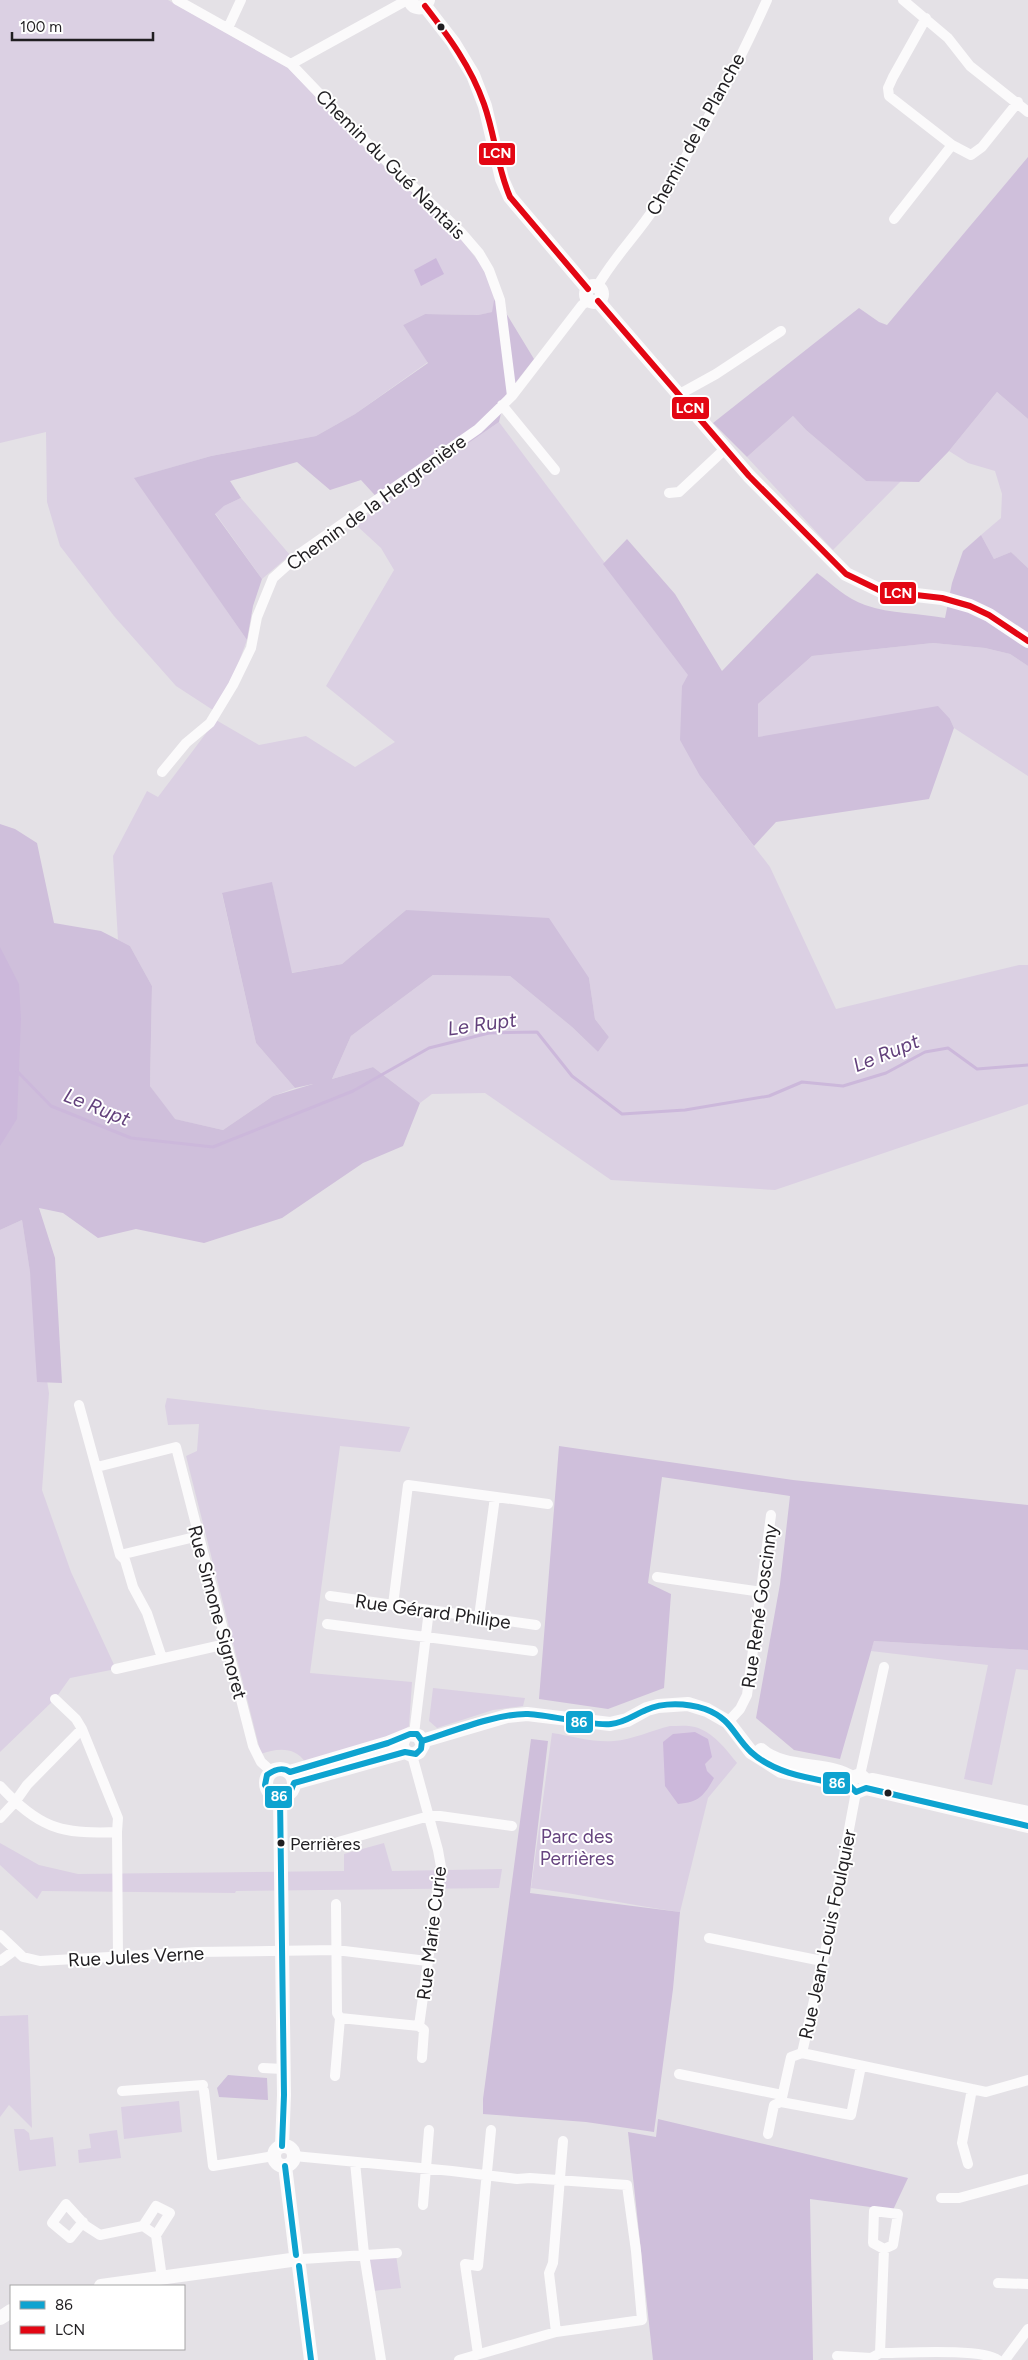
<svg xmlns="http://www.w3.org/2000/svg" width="1028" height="2360" font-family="Figtree,sans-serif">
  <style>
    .green { fill: #dbd0e3 }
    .forest { fill: #cfbfdb }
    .water { fill: #ccb8db }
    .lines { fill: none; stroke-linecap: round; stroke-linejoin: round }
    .stream { stroke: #ccb8db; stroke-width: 3 }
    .street { stroke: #fbfafb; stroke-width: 10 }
    .secondary { stroke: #fbfafb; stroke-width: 14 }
    .bus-1-casing { stroke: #fff; stroke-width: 10 }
    .bus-2-casing { stroke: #fff; stroke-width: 10 }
    .bus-1 { stroke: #0ea3d0; stroke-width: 6 }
    .bus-2 { stroke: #e30613; stroke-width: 6 }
    .bus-dot { fill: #201e21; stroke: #fff; stroke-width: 2 }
    .labels { text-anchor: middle; stroke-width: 4; stroke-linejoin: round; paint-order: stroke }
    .bus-label { font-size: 18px; fill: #201e21; stroke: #fff; text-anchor: start }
    .street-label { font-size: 19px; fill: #201e21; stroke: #fff }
    .park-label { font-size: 19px; fill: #66447f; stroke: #fff }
    .water-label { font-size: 20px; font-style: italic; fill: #62407b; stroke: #fff }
    .line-badge { stroke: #fff; stroke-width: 2 }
    .badge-label { font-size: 14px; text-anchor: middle; font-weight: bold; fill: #fff }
  </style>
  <rect width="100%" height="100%" fill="#e4e1e6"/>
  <path class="green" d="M0 0H168L288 68 321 101 354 138 460 238 482 266 495 295 493 312 478 315 425 314 403 325 428 362 355 414 316 436 211 456 135 478 247 640 219 714 176 686 114 616 60 546 47 502 46 432 0 443Z
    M997 392 1028 419V568L1011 552 994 559 981 535 1001 518 1002 494 995 471 968 463 949 451Z
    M793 416 806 430 866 481H901L833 550 747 457Z
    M499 422 689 675 700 776 770 867 836 1009 1019 965H1028V1104L775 1190 611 1180 485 1093 432 1094 420 1103 373 1067 332 1079 351 1036 433 975 510 976 572 1027 598 1052 609 1037 595 1019 589 978 406 910 342 964 291 973 272 883 222 894 256 1043 295 1088 273 1096 223 1130 174 1119 150 1086 152 986 130 946 118 940 113 856 147 791 158 797 216 720 259 745 306 736 355 767 395 742 326 686 394 570 381 548 356 525 382 503Z
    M241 498 290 555 262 579 215 513 224 506Z
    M933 643 985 648 1010 654 1028 666V776L954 728 950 719 758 737V704L812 656Z
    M22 1220 49 1393 42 1490 71 1572 116 1669 70 1678 55 1699 0 1752V1230Z
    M167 1398 410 1427 400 1452 340 1446 310 1673 412 1682 409 1726 396 1738 306 1763C295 1746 277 1748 261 1754L186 1456 197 1451 199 1424 168 1425 165 1406Z
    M874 1641 1028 1650V1670L1016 1669 992 1785 964 1779 988 1665 871 1651Z
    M433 1688 525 1698 523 1706 493 1710 437 1728 429 1721Z
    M670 1726C678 1726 687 1725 695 1727 713 1732 726 1749 737 1763L708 1798 680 1912C630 1905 581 1894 531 1888L552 1733C572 1736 595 1743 614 1741 632 1740 652 1730 670 1726Z
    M0 1843 39 1865 78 1874 344 1871V1854L384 1843 392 1871 502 1869 499 1888 236 1891 235 1893 42 1891 37 1899 0 1865Z
    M28 2015 32 2128 9 2105 0 2117V2016Z
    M179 2101 182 2132 124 2139 121 2107Z
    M14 2129H24L29 2133 30 2140 53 2137 56 2166 19 2171Z
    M117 2130 121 2158 79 2163 78 2150 91 2148 89 2134Z
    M396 2255 401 2288 373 2291 368 2257Z"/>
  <path class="forest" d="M1028 157V419L997 392 949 451 919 482 866 481 806 430 793 416 747 457 713 423 859 308 879 322 887 325Z
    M495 295 534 359 505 396 499 422 382 503 361 480 330 490 297 462 230 481 241 498 224 506 215 514 262 579 253 606 247 640 134 478 211 456 316 436 355 414 428 363 403 325 425 314 478 315 492 312Z
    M981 535 994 559 1011 552 1028 568V666L1010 654 985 648 933 643 812 656 758 704V737L938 706 950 719 954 728 929 799 776 822 754 846 700 776 680 740 682 686 688 675 603 564 627 539 675 594 722 671 817 573C832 584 847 599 865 605 891 614 919 613 945 618L952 583 963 551Z
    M0 824 15 829 37 843 54 923 101 931 130 946 152 986 150 1086 175 1119 223 1130 273 1096 313 1084 295 1088 256 1043 222 893 272 882 292 973 342 964 406 910 549 918 589 978 595 1019 609 1037 598 1052 572 1027 510 976 433 975 351 1036 332 1079 373 1067 420 1103 403 1146 363 1163 282 1218 204 1243 136 1229 98 1238 63 1213 39 1208 55 1258 62 1383 37 1382 30 1272 22 1220 0 1230Z
    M559 1446 793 1480 1028 1505V1650L874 1641 840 1759 794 1750 756 1718 780 1584 790 1496 662 1477 648 1583 671 1594 664 1688 608 1709 539 1699Z
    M531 1739 548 1741 530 1893 680 1912 673 1989 654 2132 586 2122 483 2114V2099Z
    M228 2075 267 2078 268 2100 219 2097 217 2088Z
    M658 2119 908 2178 893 2210 810 2199 813 2360H653L628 2132 656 2137Z"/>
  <path class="water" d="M436 258 444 274 421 286 414 270Z
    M0 947 19 984 21 1019 17 1119 0 1146Z
    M695 1732 708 1739 712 1757 705 1764 707 1771 714 1778C704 1796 699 1802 678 1804L665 1786 663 1742 673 1734Z"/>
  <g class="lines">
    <path class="stream" d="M17 1071 51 1106 131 1138 213 1147 353 1091 429 1048 489 1033 537 1032 572 1076 622 1114 685 1110 769 1096 802 1082 843 1086 886 1073 925 1052 948 1048 977 1069 1028 1065"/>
    <path class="street" d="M177 0 291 64 358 134 460 231 479 253 489 270 500 300 512 396
      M903 0 948 38 970 66 1028 112
      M926 18 893 77 888 88 889 96 952 145 971 155 982 147 1018 102
      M228 28 241 0
      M291 64 407 0
      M894 219 952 145
      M597 287C613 258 637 235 655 207 697 141 735 72 767 0
      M678 395 716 374 781 331
      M502 405 555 470
      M669 493 679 492 725 449
      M162 772 186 743 210 723 233 685 251 648 257 617 273 578 302 552 478 429 512 396 582 305 589 300
      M79 1405 120 1555 125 1560 133 1587 147 1613 162 1658
      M97 1467 176 1447 253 1746 261 1762 271 1771
      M120 1555 199 1536
      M657 1577 762 1592
      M330 1596 536 1625
      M393 1605 408 1485 548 1504
      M479 1617 495 1497
      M327 1624 533 1651
      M116 1669 226 1644
      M55 1699 76 1719 82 1729 118 1818 117 1832 118 1956
      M728 1722 740 1709 747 1695 771 1515
      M414 1734 429 1610
      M412 1755 438 1850 441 1867 419 2026
      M860 1775 884 1667
      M0 1786C38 1827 60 1835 117 1832
      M856 1792 830 1930 802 2053 986 2092 1028 2080
      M0 1818 15 1802 27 1785 82 1729
      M338 1842 429 1816H440L512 1826
      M336 1904 337 2013 340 2018
      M0 1935 23 1957 40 1961 196 1952 336 1950 427 1961
      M709 1938 822 1961
      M0 1961 15 1950
      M340 2018 419 2026 424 2030 422 2058
      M263 2068 283 2069
      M679 2074 782 2095
      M335 2076 340 2018
      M122 2091 203 2085
      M204 2091 213 2166 274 2156
      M781 2102 851 2115 861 2066
      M768 2134 774 2105 781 2102 791 2057 802 2053
      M294 2156 452 2171 517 2179 530 2178 627 2185 636 2251 642 2320 556 2332 459 2360
      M355 2162 364 2254 381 2360
      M968 2164 962 2143 972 2089
      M941 2198H959L1028 2179
      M423 2205 429 2130
      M874 2211 898 2214 893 2245 884 2249 873 2243Z
      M83 2222 70 2238 52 2223 66 2204 86 2226 100 2235 143 2226 156 2235 162 2278
      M143 2226 156 2206 170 2213 156 2235
      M884 2249 880 2353C903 2353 982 2348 998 2360
      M302 2259 397 2253
      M998 2283 1028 2284
      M556 2332 549 2273 553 2263 563 2141
      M478 2354 465 2264 478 2266 491 2130
      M837 2356 871 2358 880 2353
      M1005 2360 1028 2329"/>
    <path class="secondary" d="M410 0C412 7 418 9 425 6L428 0
      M425 6 453 42 473 75 485 106 502 179 510 197 588 289
      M586 294a8 8 0 1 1 16 0a8 8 0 1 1-16 0Z
      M598 301 749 476 846 574 881 591 942 598 970 606 989 615 1028 641
      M422 1741 507 1716 527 1714 610 1724 627 1720 647 1709 658 1706 688 1704 707 1710 728 1722 751 1752 781 1771 850 1786 856 1792 866 1788 867 1781
      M761 1750C784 1771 830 1762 852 1778L860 1775 867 1781 873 1780 1028 1813
      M266 1783a14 14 0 1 1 28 0a14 14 0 1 1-28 0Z
      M290 1772 388 1743 410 1734 419 1736 423 1745 419 1752 412 1755 405 1752 401 1745 404 1738
      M294 1783 405 1752
      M866 1788 1028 1826
      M280 1797 284 2095 282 2146
      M274 2156a10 10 0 1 1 20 0a10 10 0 1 1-20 0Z
      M285 2166 296 2255
      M299 2266 311 2360
      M101 2286 291 2260
      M0 2318 11 2311"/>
    <g class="bus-1-casing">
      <path id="bus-1" d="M410 1734H417L422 1741 421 1749 416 1754 405 1752 294 1783 290 1793 280 1797 271 1794 265 1785 267 1775C274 1770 282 1766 290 1772L388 1743Z
        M422 1741C451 1732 498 1713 528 1714 552 1715 588 1726 611 1724 624 1723 634 1715 646 1710 663 1702 687 1703 705 1709 732 1719 733 1735 751 1752 777 1776 817 1779 850 1786L856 1792 866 1788 1028 1826
        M280 1797 284 2095 282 2146
        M285 2166 296 2255
        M299 2266 311 2360"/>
    </g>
    <g class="bus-2-casing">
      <path id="bus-2" d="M425 6C449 37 471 67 484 104 495 135 497 167 510 197L588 289
        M598 301 749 476 846 574 881 591 942 598 970 606 989 615 1028 641"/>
    </g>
    <use href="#bus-1" class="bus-1"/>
    <use href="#bus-2" class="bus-2"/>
  </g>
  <g class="bus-dot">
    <circle cx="441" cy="27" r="4.5"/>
    <circle cx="888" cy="1793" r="4.5"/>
    <circle cx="281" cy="1843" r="4.5"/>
  </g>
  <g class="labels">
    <g class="bus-label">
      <text x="290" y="1850">Perrières</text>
    </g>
    <g class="street-label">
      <text transform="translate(695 134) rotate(-61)" y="7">Chemin de la Planche</text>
      <text transform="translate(391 164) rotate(45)" y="7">Chemin du Gué Nantais</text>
      <text transform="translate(376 502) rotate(-36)" y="7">Chemin de la Hergrenière</text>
      <text transform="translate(759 1606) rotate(-82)" y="7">Rue René Goscinny</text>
      <text transform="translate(433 1611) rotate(8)" y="7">Rue Gérard Philipe</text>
      <text transform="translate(218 1612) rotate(75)" y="7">Rue Simone Signoret</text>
      <text transform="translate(431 1933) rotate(-83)" y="7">Rue Marie Curie</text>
      <text transform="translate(827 1934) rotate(-78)" y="7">Rue Jean-Louis Foulquier</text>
      <text transform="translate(136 1956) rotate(-3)" y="7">Rue Jules Verne</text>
    </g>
    <g class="park-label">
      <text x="577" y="1843">Parc des<tspan x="577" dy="22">Perrières</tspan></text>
    </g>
    <g class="water-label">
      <text transform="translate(482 1024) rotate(-8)" y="7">Le Rupt</text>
      <text transform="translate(886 1053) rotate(-22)" y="7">Le Rupt</text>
      <text transform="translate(97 1107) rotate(22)" y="7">Le Rupt</text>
    </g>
  </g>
  <g class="line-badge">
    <rect x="478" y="142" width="38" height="24" rx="5" fill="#e30613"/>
    <rect x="671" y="396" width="39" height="24" rx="5" fill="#e30613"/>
    <rect x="879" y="581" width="38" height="24" rx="5" fill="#e30613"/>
    <rect x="565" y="1710" width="29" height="24" rx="5" fill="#0ea3d0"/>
    <rect x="822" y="1771" width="29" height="24" rx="5" fill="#0ea3d0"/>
    <rect x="264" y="1785" width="29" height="24" rx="5" fill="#0ea3d0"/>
  </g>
  <g class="badge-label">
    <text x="497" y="158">LCN</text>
    <text x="690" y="413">LCN</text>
    <text x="898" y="598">LCN</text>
    <text x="579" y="1727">86</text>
    <text x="837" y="1788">86</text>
    <text x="279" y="1801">86</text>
  </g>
  <rect x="10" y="2285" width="175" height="65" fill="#ffffff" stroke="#a6a5a6"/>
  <rect x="20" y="2301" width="25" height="8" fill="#0ea3d0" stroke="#a6a5a6"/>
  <text x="55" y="2310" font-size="15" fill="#201e21">86</text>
  <rect x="20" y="2326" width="25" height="8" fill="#e30613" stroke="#a6a5a6"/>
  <text x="55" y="2335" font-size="15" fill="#201e21">LCN</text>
  <path d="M12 32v8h141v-8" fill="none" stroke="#201e21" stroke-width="2.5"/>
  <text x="20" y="32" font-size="15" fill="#201e21" stroke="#ffffff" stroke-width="4" paint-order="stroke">100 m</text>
</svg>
